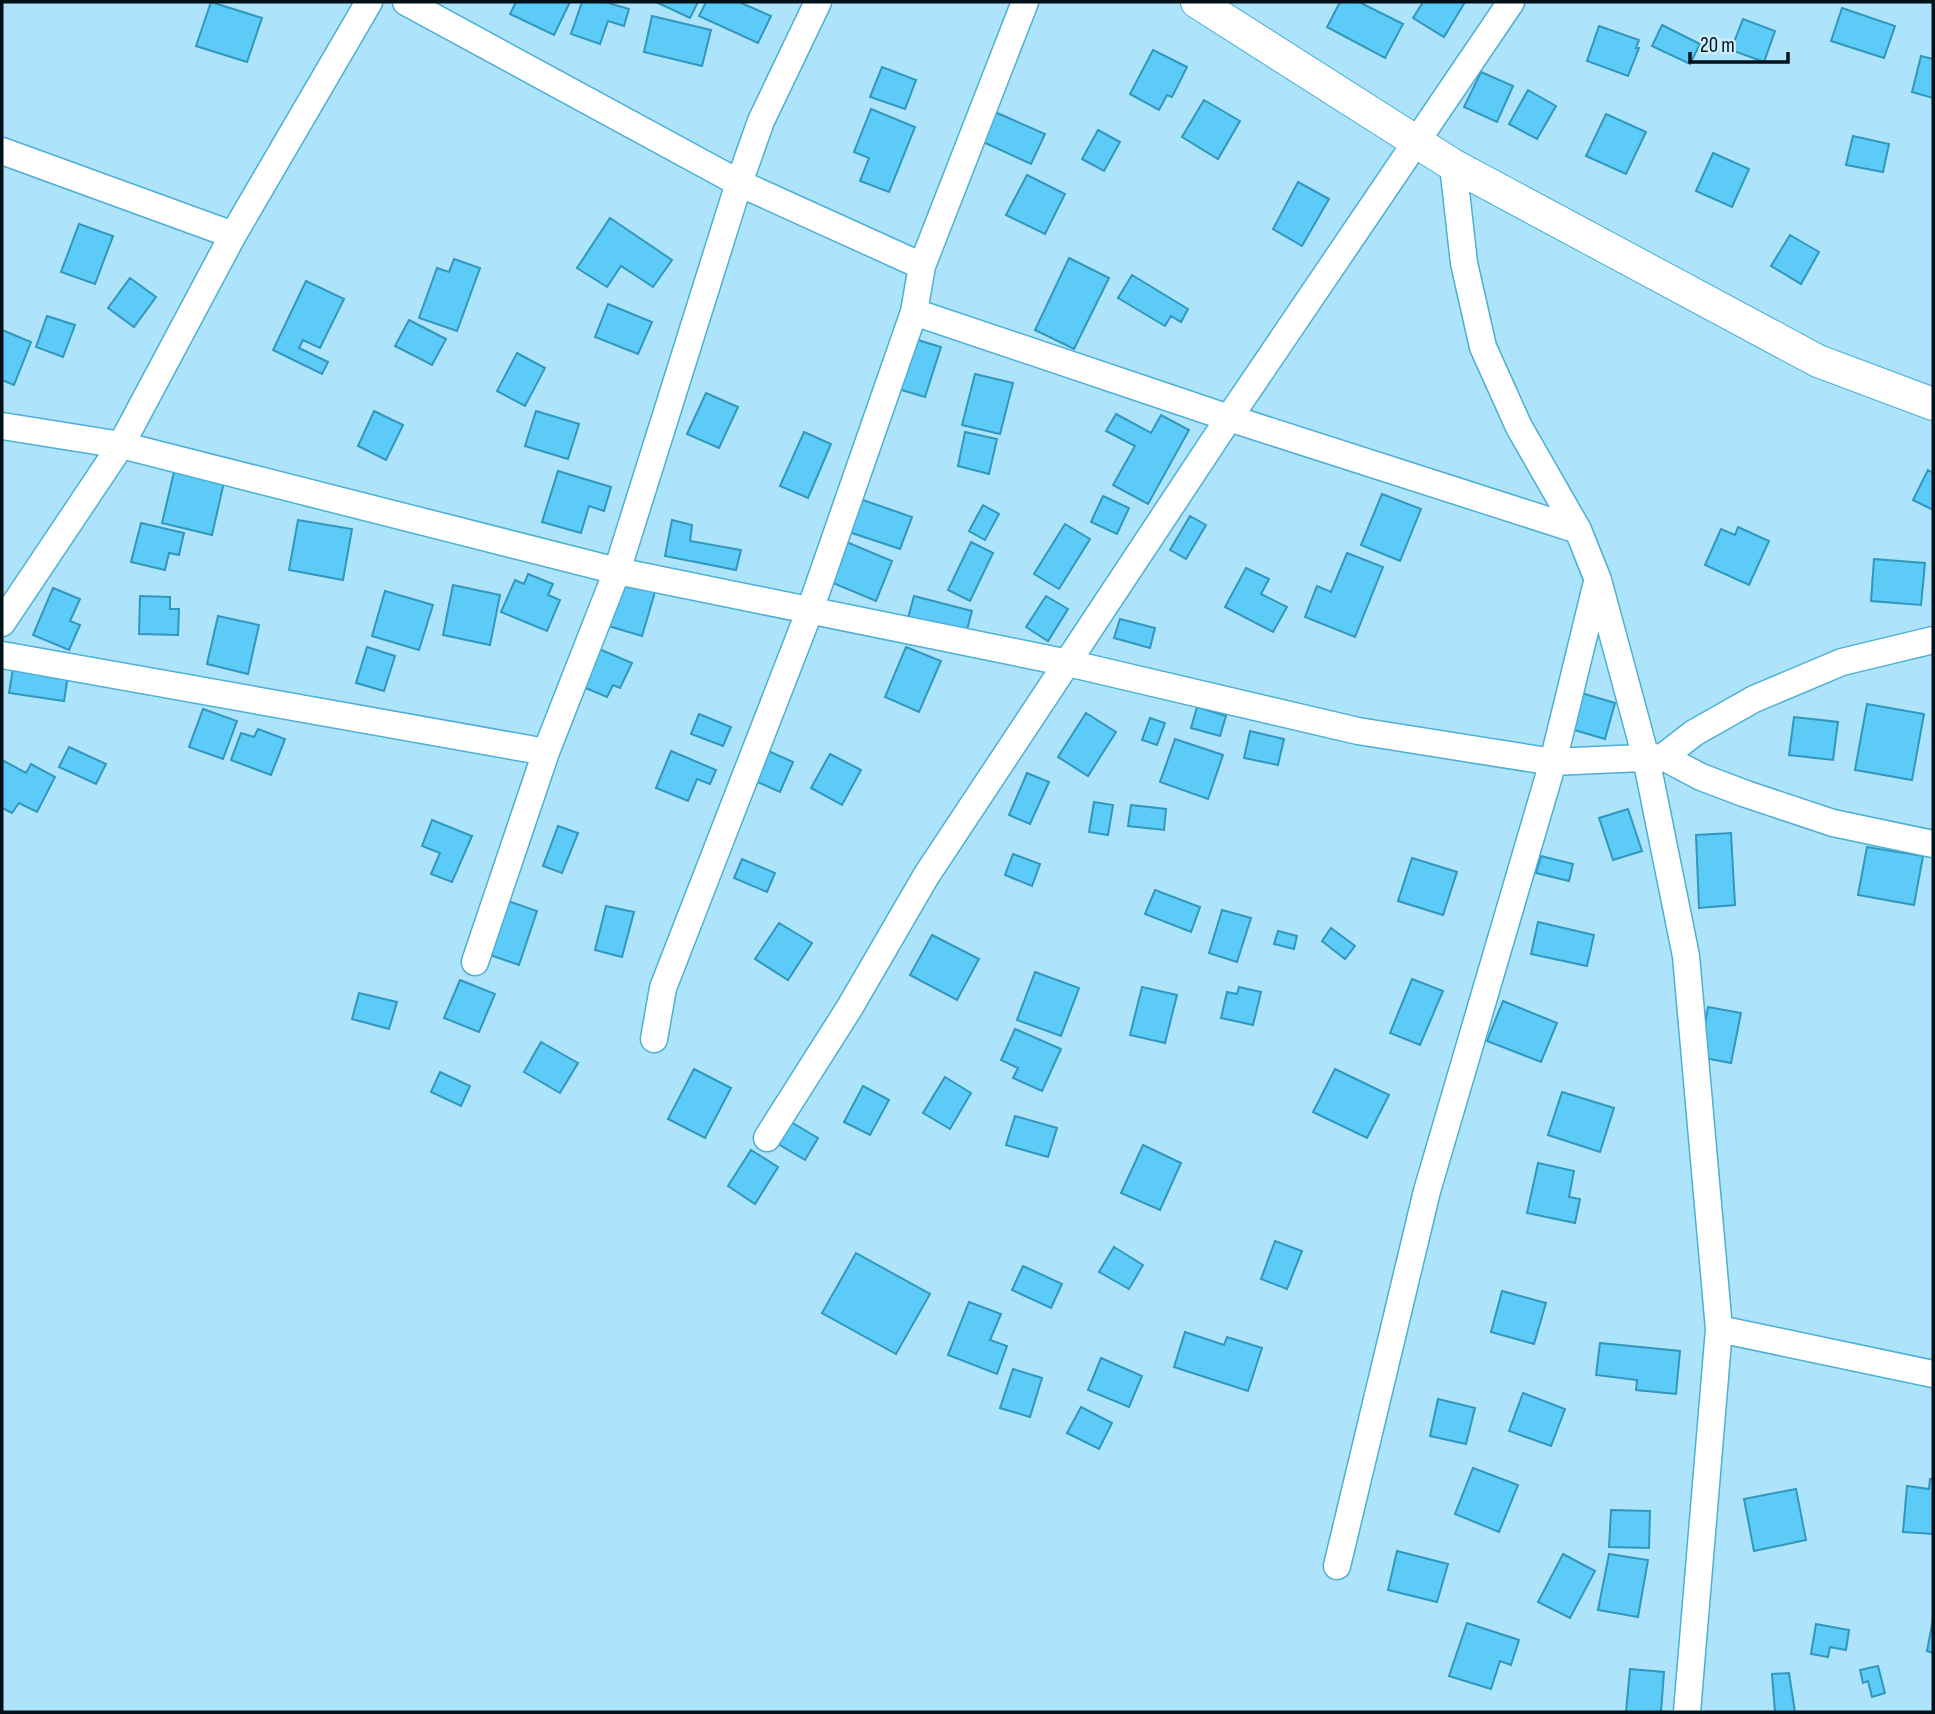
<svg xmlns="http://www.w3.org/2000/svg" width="1935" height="1714" font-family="'Sofia Sans Condensed',sans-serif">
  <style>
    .building { fill: #5ccbf7; stroke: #3197bc; stroke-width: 2 }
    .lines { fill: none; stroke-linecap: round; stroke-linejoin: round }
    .minor-casing { stroke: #4dafd5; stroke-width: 29 }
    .tertiary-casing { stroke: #4dafd5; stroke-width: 34 }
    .minor { stroke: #fff; stroke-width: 26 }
    .tertiary { stroke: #fff; stroke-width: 32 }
  </style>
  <rect width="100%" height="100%" fill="#ade3fb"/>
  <path class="building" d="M211 2 262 18 247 62 196 46Z
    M516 2H570L554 35 510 14Z
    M582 2H605L629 9 624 26 608 21 600 44 571 34Z
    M656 2H698L690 18Z
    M706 2H739L771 16 758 43 699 16Z
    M1340 2H1359L1403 24 1385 58 1327 27Z
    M1423 2H1465L1444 37 1413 18Z
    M1842 8 1895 26 1884 58 1831 41Z
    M652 16 711 30 702 66 644 52Z
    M1743 19 1775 31 1764 62 1731 50Z
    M1662 25 1700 44 1690 64 1652 46Z
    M1599 26 1639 40 1636 48H1639L1628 76 1587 61Z
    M1153 50 1187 67 1172 97 1167 95 1159 110 1130 94Z
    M1921 56 1933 59V98L1912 92Z
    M882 67 916 80 905 109 870 97Z
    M1481 72 1513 86 1497 122 1464 107Z
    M1528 90 1556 106 1537 139 1509 124Z
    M1204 100 1240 121 1218 159 1182 137Z
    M871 109 915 127 889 192 860 181 869 158 854 152Z
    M995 112 1045 134 1031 164 981 141Z
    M1606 114 1646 132 1626 174 1586 156Z
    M1098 130 1120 142 1104 171 1082 159Z
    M1853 136 1889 144 1883 172 1846 165Z
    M1713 153 1749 169 1732 207 1696 191Z
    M1027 175 1065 194 1045 234 1006 215Z
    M1298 182 1329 199 1302 246 1273 229Z
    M610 218 672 260 653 287 621 266 607 287 577 268Z
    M79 224 113 236 95 284 61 272Z
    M1790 235 1819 252 1801 284 1771 266Z
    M1069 258 1109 278 1074 349 1035 330Z
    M454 259 480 268 457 331 419 318 437 268 449 272Z
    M1132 275 1188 309 1181 322 1171 316 1165 326 1118 298Z
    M130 278 156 297 134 327 108 308Z
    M306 281 344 299 320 348 303 340 299 348 328 362 322 374 273 350Z
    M608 304 652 322 638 354 595 337Z
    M47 316 75 325 63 357 36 347Z
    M409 320 446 339 432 365 395 346Z
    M2 330 31 342 14 385 2 380Z
    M911 338 941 347 925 397 895 388Z
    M517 353 545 368 525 406 497 391Z
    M975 374 1013 383 1000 434 962 425Z
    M706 393 738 407 719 448 687 434Z
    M374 411 403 425 386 460 358 446Z
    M536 411 579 424 568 459 525 446Z
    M1116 414 1151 433 1161 415 1189 430 1148 504 1113 485 1135 446 1106 431Z
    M804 432 831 444 808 498 780 486Z
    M965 432 997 439 989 474 958 466Z
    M1928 470 1933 473V510L1913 500Z
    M558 471 611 487 604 511 589 506 581 533 542 522Z
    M174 472 224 482 212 535 162 523Z
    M1382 494 1421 509 1400 561 1361 545Z
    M1103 496 1129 508 1117 534 1091 522Z
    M857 498 912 517 900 549 846 531Z
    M983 505 999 514 985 540 969 531Z
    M1190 516 1206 525 1186 559 1170 550Z
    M298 520 352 529 343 580 289 570Z
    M672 520 692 525 690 541 741 550 736 570 665 556Z
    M141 523 184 533 179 555 169 553 165 570 131 562Z
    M1065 524 1090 539 1059 589 1034 574Z
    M1738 527 1769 541 1749 585 1705 565 1721 529 1735 535Z
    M837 538 892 561 876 601 821 578Z
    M971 542 993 553 970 601 948 590Z
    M1347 553 1383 567 1355 637 1305 617 1317 586 1331 592Z
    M1874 559 1925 563 1921 605 1871 601Z
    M1246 568 1269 579 1261 594 1287 607 1273 632 1225 607Z
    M528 574 553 584 548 595 560 600 547 631 501 612 515 580 524 584Z
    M618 581 655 592 642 636 605 625Z
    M453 585 500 595 490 645 443 635Z
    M53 588 80 599 70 621 80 625 69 650 33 635Z
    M385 591 433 605 419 650 372 636Z
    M140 596 170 597V609H179L178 635 139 634Z
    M914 596 972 611 966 633 908 618Z
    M1046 596 1068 609 1048 641 1026 627Z
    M218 616 259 625 248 674 207 664Z
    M1120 619 1155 628 1150 648 1114 638Z
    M367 647 395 656 384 691 356 683Z
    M906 647 941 661 919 712 885 697Z
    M599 649 632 663 620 688 613 685 607 697 583 687Z
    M14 662 69 669 64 701 9 693Z
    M1568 689 1615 703 1605 739 1557 725Z
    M1867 704 1924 714 1912 780 1855 770Z
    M1197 707 1226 716 1220 736 1191 728Z
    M203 709 237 721 223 759 189 747Z
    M1086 713 1116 732 1088 776 1058 757Z
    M699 714 731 727 723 746 691 734Z
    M1794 717 1838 722 1833 760 1789 755Z
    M1150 718 1165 723 1157 745 1142 740Z
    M258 729 285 739 271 775 231 760 241 733 254 737Z
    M1250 731 1284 739 1278 765 1244 758Z
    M1175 739 1223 755 1208 799 1160 782Z
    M69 747 106 764 96 784 59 767Z
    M764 749 793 762 780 792 751 779Z
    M671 751 716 770 710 784 697 779 688 801 656 788Z
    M830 754 861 770 842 805 811 788Z
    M2 760 26 773 31 764 55 777 37 812 19 803 12 813 2 808Z
    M1027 773 1049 782 1030 824 1009 815Z
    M1094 802 1113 805 1108 835 1089 832Z
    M1131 805 1166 809 1164 830 1128 826Z
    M1628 809 1642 851 1613 860 1599 818Z
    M432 820 472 836 452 882 431 874 440 853 422 846Z
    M558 826 578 833 562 873 543 866Z
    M1731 833 1735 905 1699 908 1696 835Z
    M1867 847 1923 856 1914 905 1858 895Z
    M1013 854 1040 864 1032 886 1005 875Z
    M1541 856 1573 864 1569 881 1536 873Z
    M1412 858 1457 872 1443 915 1398 901Z
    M742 859 775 873 767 892 734 878Z
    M1155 890 1200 907 1191 932 1145 914Z
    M502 899 537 911 519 965 484 953Z
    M606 906 634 912 622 957 595 950Z
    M1222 910 1251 918 1237 962 1209 953Z
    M1538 922 1594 935 1587 966 1531 954Z
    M779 923 812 943 788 980 755 959Z
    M1331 928 1355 946 1345 959 1322 941Z
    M1278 931 1297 936 1294 949 1274 944Z
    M932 935 979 959 957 1000 910 975Z
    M1035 972 1079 988 1061 1036 1017 1020Z
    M1412 979 1443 991 1420 1045 1390 1033Z
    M460 980 495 994 479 1032 444 1018Z
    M1142 987 1177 995 1165 1043 1130 1035Z
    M1239 987 1261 992 1253 1025 1221 1018 1227 992 1237 994Z
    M359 993 397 1002 389 1029 352 1019Z
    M1503 1001 1557 1023 1541 1062 1487 1041Z
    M1708 1007 1741 1013 1731 1063 1699 1057Z
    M1015 1029 1061 1049 1042 1091 1013 1078 1018 1068 1001 1060Z
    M541 1042 578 1063 560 1093 524 1072Z
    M694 1069 731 1088 705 1138 668 1119Z
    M1335 1069 1389 1095 1367 1138 1313 1112Z
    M440 1072 470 1086 461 1106 431 1092Z
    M945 1077 971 1093 950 1129 923 1113Z
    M863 1086 889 1100 870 1135 844 1122Z
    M1562 1092 1614 1108 1600 1152 1548 1135Z
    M1015 1116 1057 1128 1048 1157 1006 1145Z
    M791 1122 818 1138 805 1160 778 1144Z
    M1143 1145 1181 1163 1160 1210 1121 1193Z
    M751 1150 778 1167 755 1204 728 1186Z
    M1538 1163 1574 1171 1569 1197 1580 1199 1575 1223 1527 1213Z
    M1275 1241 1302 1251 1287 1289 1261 1279Z
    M1114 1247 1143 1265 1129 1289 1099 1272Z
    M856 1253 930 1294 896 1354 822 1313Z
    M1023 1266 1062 1284 1051 1308 1012 1290Z
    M1502 1291 1546 1303 1534 1344 1491 1332Z
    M969 1302 1001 1314 990 1340 1007 1346 997 1374 948 1355Z
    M1185 1332 1224 1345 1227 1337 1262 1348 1248 1391 1174 1367Z
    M1600 1343 1680 1351 1676 1394 1636 1390 1637 1380 1596 1375Z
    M1101 1358 1142 1376 1129 1407 1088 1390Z
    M1013 1369 1042 1378 1030 1417 1000 1408Z
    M1523 1393 1565 1409 1551 1446 1509 1431Z
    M1438 1399 1475 1408 1466 1444 1430 1436Z
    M1081 1407 1112 1423 1099 1449 1067 1433Z
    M1473 1468 1518 1485 1499 1532 1455 1514Z
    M1930 1479H1933V1534L1903 1532 1907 1486 1929 1489Z
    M1796 1489 1806 1540 1754 1551 1744 1499Z
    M1611 1510 1650 1511 1649 1548 1609 1547Z
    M1397 1551 1448 1564 1437 1602 1388 1590Z
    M1563 1554 1595 1571 1570 1618 1538 1602Z
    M1609 1554 1648 1560 1638 1617 1598 1610Z
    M1933 1619V1653L1927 1651Z
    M1467 1623 1519 1640 1511 1665 1500 1661 1491 1689 1449 1676Z
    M1816 1624 1849 1630 1846 1650 1830 1647 1828 1657 1811 1654Z
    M1878 1666 1885 1693 1872 1697 1868 1681 1863 1683 1860 1670Z
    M1630 1669 1664 1672 1661 1712H1626Z
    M1789 1673 1795 1712H1775L1772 1674Z"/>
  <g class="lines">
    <g class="minor-casing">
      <path id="minor" d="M406 2 739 183 922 266
        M2 151 233 235
        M1453 165 1464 263 1483 347 1519 427 1578 530 1598 580 1646 758 1686 956 1719 1329 1687 1712
        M914 312 1229 418 1578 530
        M2 426 121 445 617 571 1068 663 1358 731 1553 762 1663 757 1701 777 1746 794 1833 823 1933 844
        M2 623 121 445 233 235 369 2
        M2 655 546 752
        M1663 757 1694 733 1754 699 1842 662 1933 640
        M475 962 546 752 617 571 739 183 761 121 818 2
        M654 1039 663 988 810 610 914 312 922 266 1025 2
        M767 1138 850 1007 926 876 1229 418 1511 2
        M1719 1329 1933 1374
        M1337 1566 1427 1191 1553 762 1597 582"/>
    </g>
    <g class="tertiary-casing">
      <path id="tertiary" d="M1197 2 1453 165 1818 361 1933 404"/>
    </g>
    <use href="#minor" class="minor"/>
    <use href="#tertiary" class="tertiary"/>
  </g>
  <rect width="1935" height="1714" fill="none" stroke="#001119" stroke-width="7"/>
  <path d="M1690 52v10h98v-10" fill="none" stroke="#001119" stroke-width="3.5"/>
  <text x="1700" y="52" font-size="21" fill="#001119" stroke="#caedfd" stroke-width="5" paint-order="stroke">20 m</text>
</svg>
